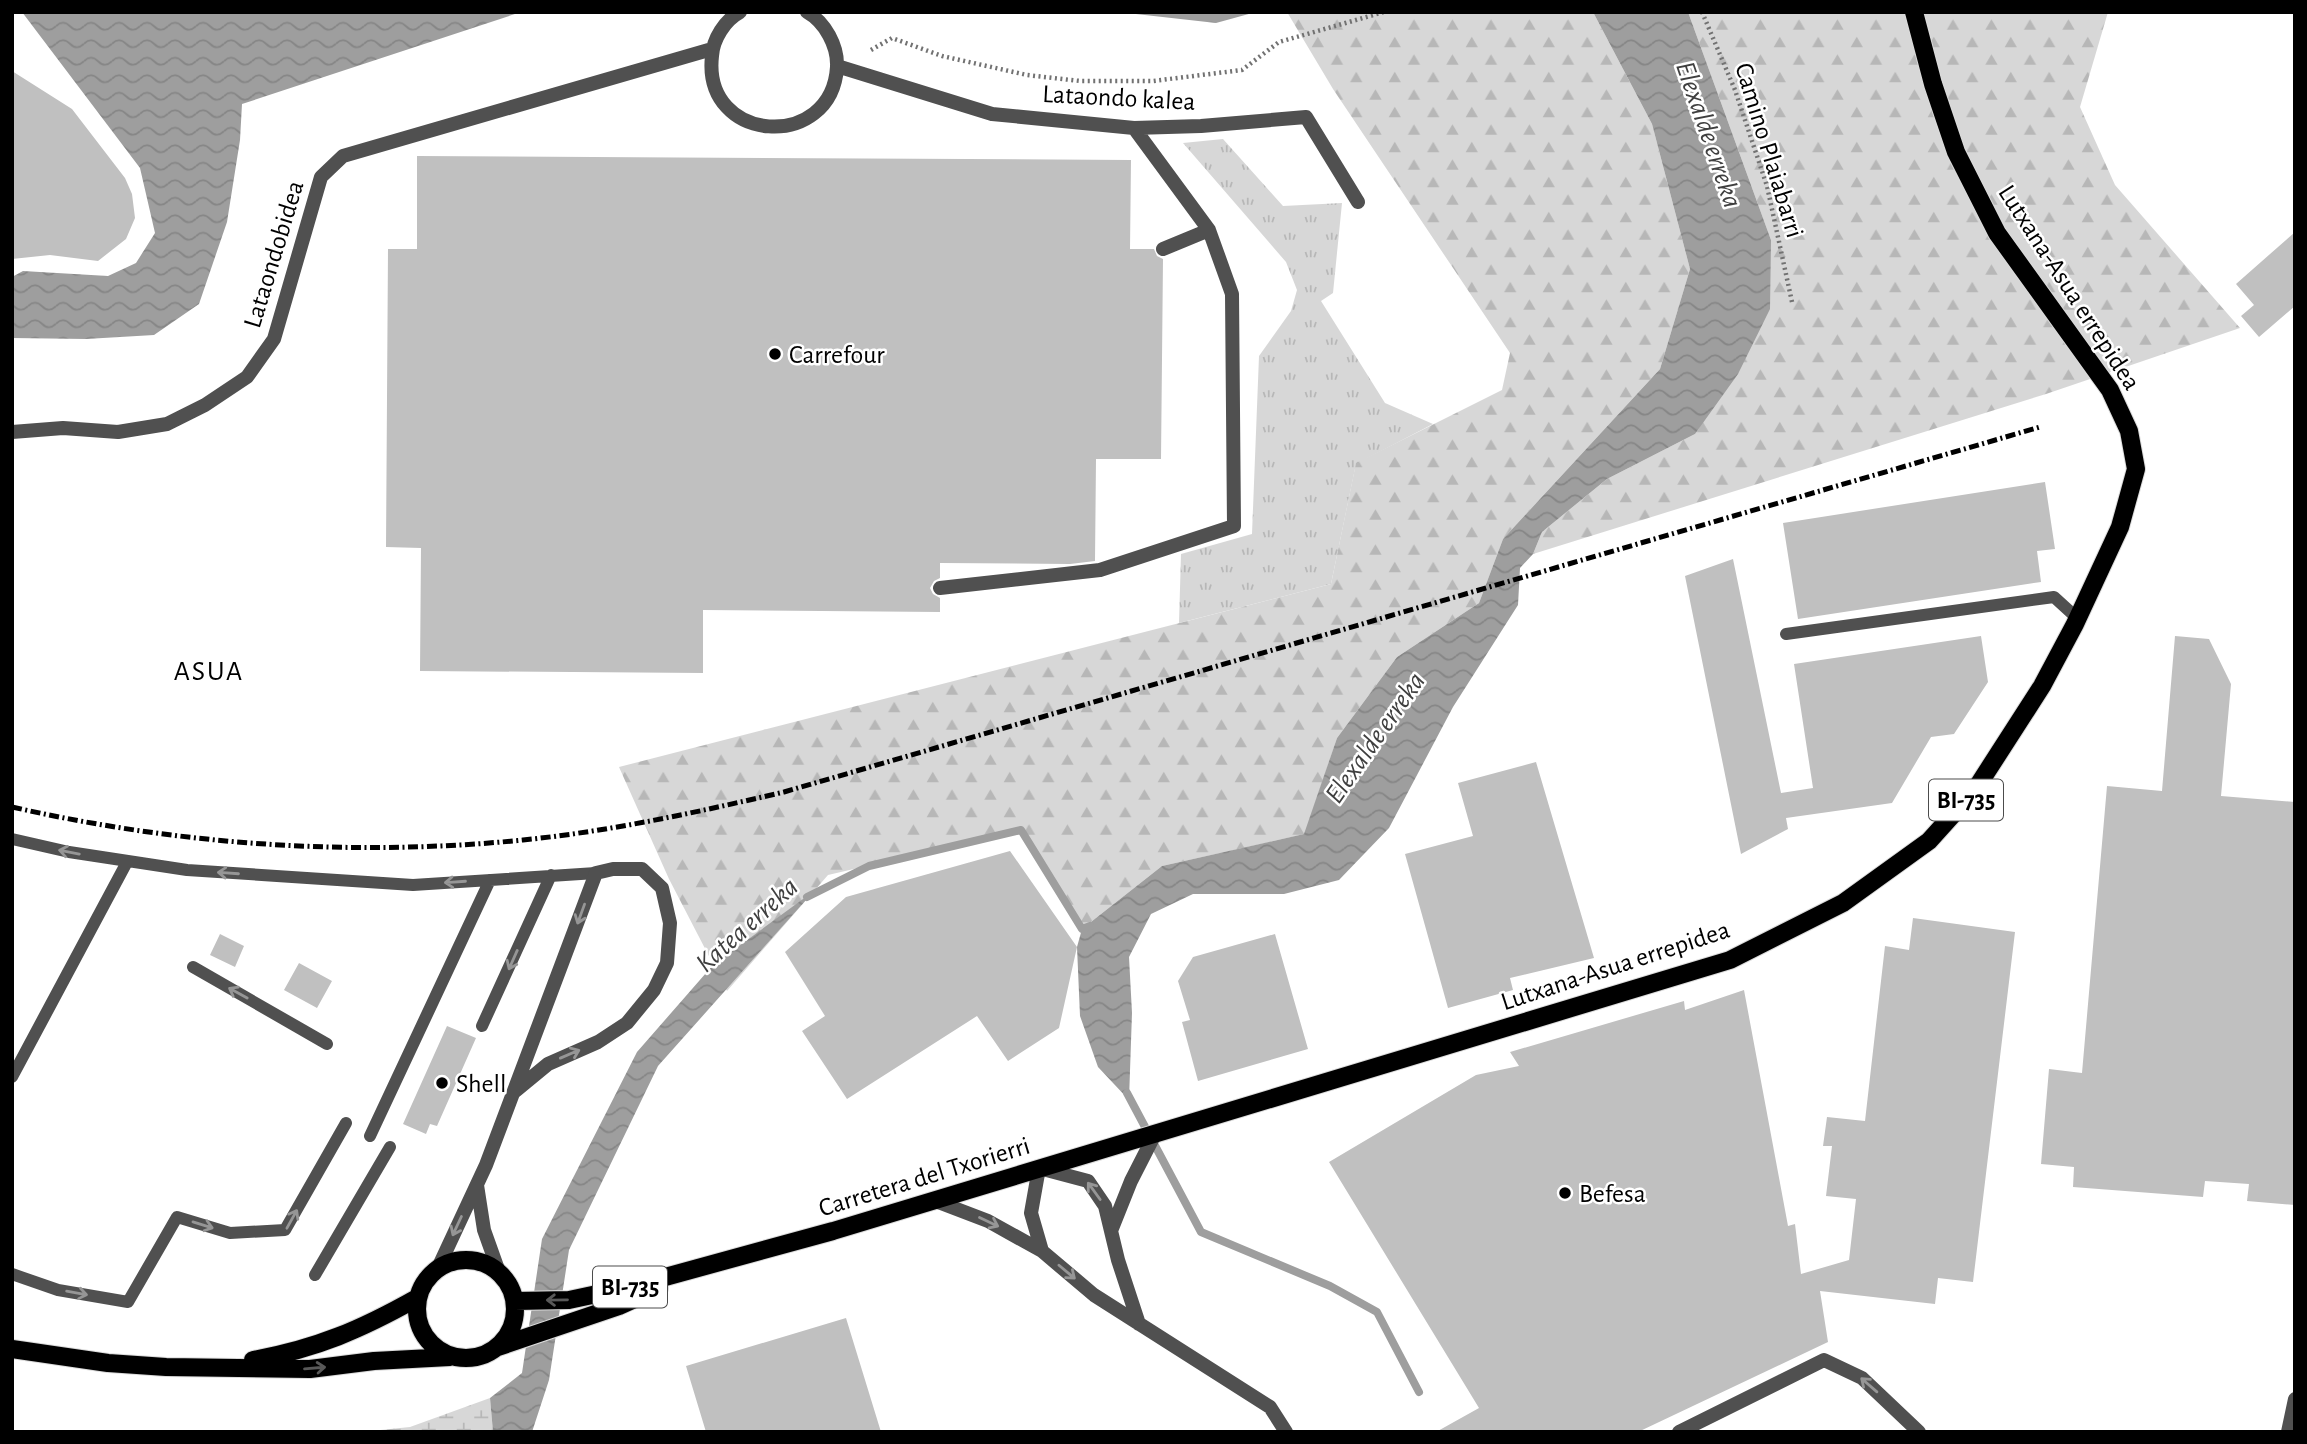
<svg xmlns="http://www.w3.org/2000/svg" width="2307" height="1444" font-family="'Alegreya Sans',sans-serif">
  <style>
    .grass { fill: url(#grass-tufts) }
    .forest { fill: url(#forest-firs) }
    .wetland { fill: url(#wetland-marsh) }
    .water { fill: url(#water-waves) }
    .lines { fill: none; stroke-linecap: round; stroke-linejoin: round }
    .stream { stroke: #9e9e9e; stroke-width: 8 }
    .building { fill: #c0c0c0 }
    .primary-casing { stroke: #dbdbdb; stroke-width: 20 }
    .path { stroke: #727272; stroke-width: 4.5; stroke-dasharray: 2 3.5; stroke-linecap: butt }
    .service { stroke: #505050; stroke-width: 12 }
    .minor { stroke: #505050; stroke-width: 14 }
    .primary { stroke: #000; stroke-width: 18 }
    .rail { stroke: #000; stroke-width: 5; stroke-dasharray: 10 3.5 2 3.5; stroke-linecap: butt }
    .oneway { stroke: #969696 }
    .oneway2 { stroke: #595959 }
    .poi-dot { fill: #000; stroke: #fff; stroke-width: 2.5 }
    .labels { text-anchor: middle; stroke-width: 5; stroke-linejoin: round; paint-order: stroke }
    .shield { fill: #fff; stroke: #4c4c4c; stroke-width: 2 }
    .shield-label { font-size: 24px; font-weight: bold; fill: #000 }
    .street-label { font-size: 26px; fill: #000; stroke: #fff }
    .poi-label { font-size: 26px; fill: #000; stroke: #fff; text-anchor: start }
    .water-label { font-size: 28px; font-style: italic; fill: #3f3f3f; stroke: #fff }
    .neighbourhood-label { font-size: 28px; letter-spacing: 2px; fill: #000; stroke: #fff }
  </style>
  <defs>
    <pattern id="grass-tufts" width="24" height="20" patternUnits="userSpaceOnUse" patternTransform="scale(1.75)"><rect width="24" height="20" fill="#d7d7d7"/><path d="M3 7l-1-3M5 7V3M7 7l1-3M15 17l-1-3M17 17v-4M19 17l1-3" fill="none" stroke="#b7b7b7"/></pattern>
    <pattern id="forest-firs" width="22" height="20" patternUnits="userSpaceOnUse" patternTransform="scale(1.75)"><rect width="22" height="20" fill="#d7d7d7"/><path d="M5 1l3.5 6h-7zM16 11l3.5 6h-7z" fill="#b7b7b7"/></pattern>
    <pattern id="wetland-marsh" width="20" height="14" patternUnits="userSpaceOnUse" patternTransform="scale(1.75)"><rect width="20" height="14" fill="#d7d7d7"/><path d="M1 5h8M5 5V1M11 12h8M15 12V8" fill="none" stroke="#b7b7b7"/></pattern>
    <pattern id="water-waves" width="16" height="10" patternUnits="userSpaceOnUse" patternTransform="scale(1.75)"><rect width="16" height="10" fill="#9e9e9e"/><path d="M0 5q4-4 8 0t8 0" fill="none" stroke="#868686"/></pattern>
  </defs>
  <rect width="100%" height="100%" fill="#fff"/>
  <path class="grass" d="M1223 139 1283 206 1342 203 1333 293 1321 301 1385 403 1433 424 1356 464 1331 584 1179 623 1181 554 1252 534 1259 356 1291 311 1297 290 1286 262 1183 143Z"/>
  <path class="forest" d="M1287 12H1593L1652 124 1690 269 1660 369 1503 539 1479 603 1397 657 1337 738 1305 834 1162 866 1082 929 1021 830 828 875 727 991 669 879 619 767 1331 584 1356 463 1502 390 1510 353 1333 89Z
    M1688 12H2108L2080 107 2115 185 2240 328 2046 394 1533 554 1542 532 1607 479 1695 434 1771 240Z"/>
  <path class="wetland" d="M490 1398 493 1432H361L410 1427Z"/>
  <path class="water" d="M22 12H521L242 104 240 140 227 222 199 304 154 335 86 339 12 338V277L23 271 108 276 136 263 155 233 140 168Z
    M1118 12H1256L1216 23Z
    M1593 12H1688L1771 240 1770 309 1738 374 1695 434 1607 479 1542 532 1533 554 1520 568 1518 605 1453 707 1389 828 1339 880 1284 894H1193L1151 914 1129 957 1132 1013 1129 1100 1098 1067 1080 1016 1077 947 1082 929 1162 866 1304 834 1337 738 1397 657 1479 603 1503 539 1660 369 1690 269 1652 124Z
    M814 891 658 1066 569 1250 549 1380 532 1432H493L490 1398 522 1373 542 1239 637 1052 713 965Z"/>
  <g class="lines">
    <path class="stream" d="M807 897 869 866 1021 830 1082 929 1090 926
      M1127 1093 1201 1232 1330 1286 1377 1312 1419 1392"/>
  </g>
  <path class="building" d="M12 71 72 109 125 178 132 194 135 218 126 239 98 261 50 255 12 259Z
    M417 156 1131 160 1130 249H1154L1157 256 1163 259 1161 459H1096L1095 561 1070 564 940 563V578L934 581 930 588 933 594 940 598V612L703 610V673L420 671 421 548 386 547 388 249H417Z
    M2295 232V306L2259 337 2241 316 2254 305 2236 284Z
    M2045 482 2055 549 2037 551 2041 582 1798 619 1783 523Z
    M1733 559 1781 793 1813 788 1794 664 1981 636 1988 682 1954 734 1931 737 1892 803 1786 818 1788 829 1741 854 1685 576Z
    M2175 636 2209 639 2231 684 2221 796 2295 802V1205L2247 1201 2249 1184 2205 1181 2203 1197 2073 1187 2074 1167 2041 1164 2049 1069 2082 1073 2107 786 2162 791Z
    M1536 762 1594 958 1510 978 1513 990 1448 1008 1405 854 1473 836 1458 783Z
    M1010 851 1077 947 1059 1028 1008 1061 977 1016 847 1099 802 1031 825 1016 785 952 846 897Z
    M1913 918 2015 932 1973 1282 1938 1278 1935 1304 1820 1291 1828 1342 1638 1432H1436L1479 1408 1329 1162 1476 1075 1519 1066 1510 1052 1684 1001 1685 1010 1744 990 1788 1226 1795 1224 1801 1274 1849 1260 1856 1199 1826 1196 1832 1146H1823L1827 1117 1865 1121 1885 946 1909 950Z
    M220 934 244 946 235 967 210 955Z
    M1275 934 1308 1049 1198 1081 1182 1022 1190 1020 1178 981 1193 957Z
    M299 963 332 981 317 1008 284 990Z
    M447 1026 476 1038 437 1126 430 1124 426 1134 403 1124Z
    M846 1318 881 1432H706L686 1366Z"/>
  <g class="lines">
    <g class="primary-casing">
      <path id="primary" d="M417 1309a49 49 0 1 1 98 0a49 49 0 1 1-98 0Z
        M515 1301 569 1300 625 1288 833 1231 1730 960 1843 903 1929 841 1975 790 2042 686 2075 624 2120 527 2136 469 2129 431 2110 390 1997 233 1956 152 1933 84 1914 12
        M498 1347 619 1306 659 1288
        M12 1349 108 1363 166 1367 310 1369 374 1361 450 1357
        M253 1360C316 1349 362 1329 417 1298"/>
    </g>
    <path class="path" d="M1702 12 1735 90 1767 186 1792 302
      M871 50 892 38 942 56 1027 75 1080 81H1153L1242 70 1279 42 1384 12"/>
    <path class="service" d="M1786 634 2054 597 2077 618
      M12 839 69 852 187 870 413 885 596 873
      M193 967 327 1044
      M482 1026 551 875
      M12 1077 127 862
      M370 1136 490 880
      M12 1274 58 1290 128 1302 177 1217 230 1233 285 1230 346 1123
      M315 1275 390 1147"/>
    <path class="minor" d="M740 12C725 20 713 39 712 56 702 144 832 152 837 67 838 46 825 22 807 12
      M837 66 992 114 1134 128 1201 126 1306 117 1358 202
      M1163 249 1209 230
      M12 432 63 428 118 432 167 424 205 405 247 377 274 339 321 177 343 156 712 49
      M940 588 1100 570 1234 526 1232 294 1209 230 1134 128
      M477 1185 484 1230 499 1272
      M933 1200 988 1221 1042 1251
      M1111 1231 1131 1181 1155 1134
      M438 1268 486 1165 596 873 613 869H642L662 888 670 923 667 963 654 990 627 1023 598 1042 548 1064 514 1092
      M1139 1324 1118 1260 1105 1206 1088 1181 1039 1168 1031 1213 1042 1251 1094 1295 1270 1407 1286 1432
      M1679 1432 1824 1360 1862 1378 1919 1432
      M2288 1432 2295 1399"/>
    <use href="#primary" class="primary"/>
    <path class="rail" d="M12 807C180 845 352 857 523 840 612 831 698 812 784 792L2040 427"/>
  </g>
  <defs><path id="oneway-shaft" d="M-6 0H5M1.5-3L5.5 0L1.5 3" fill="none" stroke-width="1.6" stroke-linecap="round" stroke-linejoin="round" transform="scale(1.75)"/></defs>
  <g class="oneway">
    <use href="#oneway-shaft" transform="translate(69 852) rotate(-169)"/>
    <use href="#oneway-shaft" transform="translate(228 873) rotate(-176)"/>
    <use href="#oneway-shaft" transform="translate(455 882) rotate(176)"/>
    <use href="#oneway-shaft" transform="translate(581 914) rotate(110)"/>
    <use href="#oneway-shaft" transform="translate(513 960) rotate(114)"/>
    <use href="#oneway-shaft" transform="translate(238 993) rotate(-151)"/>
    <use href="#oneway-shaft" transform="translate(570 1054) rotate(-23)"/>
    <use href="#oneway-shaft" transform="translate(1094 1191) rotate(-126)"/>
    <use href="#oneway-shaft" transform="translate(292 1219) rotate(-61)"/>
    <use href="#oneway-shaft" transform="translate(989 1222) rotate(25)"/>
    <use href="#oneway-shaft" transform="translate(203 1225) rotate(17)"/>
    <use href="#oneway-shaft" transform="translate(457 1226) rotate(115)"/>
    <use href="#oneway-shaft" transform="translate(1067 1272) rotate(40)"/>
    <use href="#oneway-shaft" transform="translate(77 1293) rotate(10)"/>
    <use href="#oneway-shaft" transform="translate(1869 1385) rotate(-139)"/>
  </g>
  <g class="oneway2">
    <use href="#oneway-shaft" transform="translate(557 1300) rotate(179)"/>
    <use href="#oneway-shaft" transform="translate(315 1368) rotate(-5)"/>
  </g>
  <g class="poi-dot">
    <circle cx="775" cy="354" r="7"/>
    <circle cx="442" cy="1083" r="7"/>
    <circle cx="1565" cy="1193" r="7"/>
  </g>
  <g class="labels">
    <g class="shield">
      <rect x="1929" y="779.5" width="74" height="41" rx="5"/>
      <rect x="593" y="1266.5" width="74" height="41" rx="5"/>
    </g>
    <g class="shield-label">
      <text x="1966" y="808">BI-735</text>
      <text x="630" y="1295">BI-735</text>
    </g>
    <g class="street-label">
      <text transform="translate(1119 97) rotate(3)" y="9">Lataondo kalea</text>
      <text transform="translate(1770 150) rotate(73)" y="9">Camino Plaiabarri</text>
      <text transform="translate(273 254) rotate(-73)" y="9">Lataondobidea</text>
      <text transform="translate(2070 287) rotate(57)" y="9">Lutxana-Asua errepidea</text>
      <text transform="translate(1615 965) rotate(-18)" y="9">Lutxana-Asua errepidea</text>
      <text transform="translate(924 1176) rotate(-17)" y="9">Carretera del Txorierri</text>
    </g>
    <g class="poi-label">
      <text x="789" y="363">Carrefour</text>
      <text x="456" y="1092">Shell</text>
      <text x="1579" y="1202">Befesa</text>
    </g>
    <g class="water-label">
      <text transform="translate(1710 134) rotate(71)" y="10">Elexalde erreka</text>
      <text transform="translate(1374 737) rotate(-55)" y="10">Elexalde erreka</text>
      <text transform="translate(746 924) rotate(-42)" y="10">Katea erreka</text>
    </g>
    <g class="neighbourhood-label">
      <text x="209" y="680">ASUA</text>
    </g>
  </g>
  <rect width="2307" height="1444" fill="none" stroke="#000000" stroke-width="28"/>
</svg>
